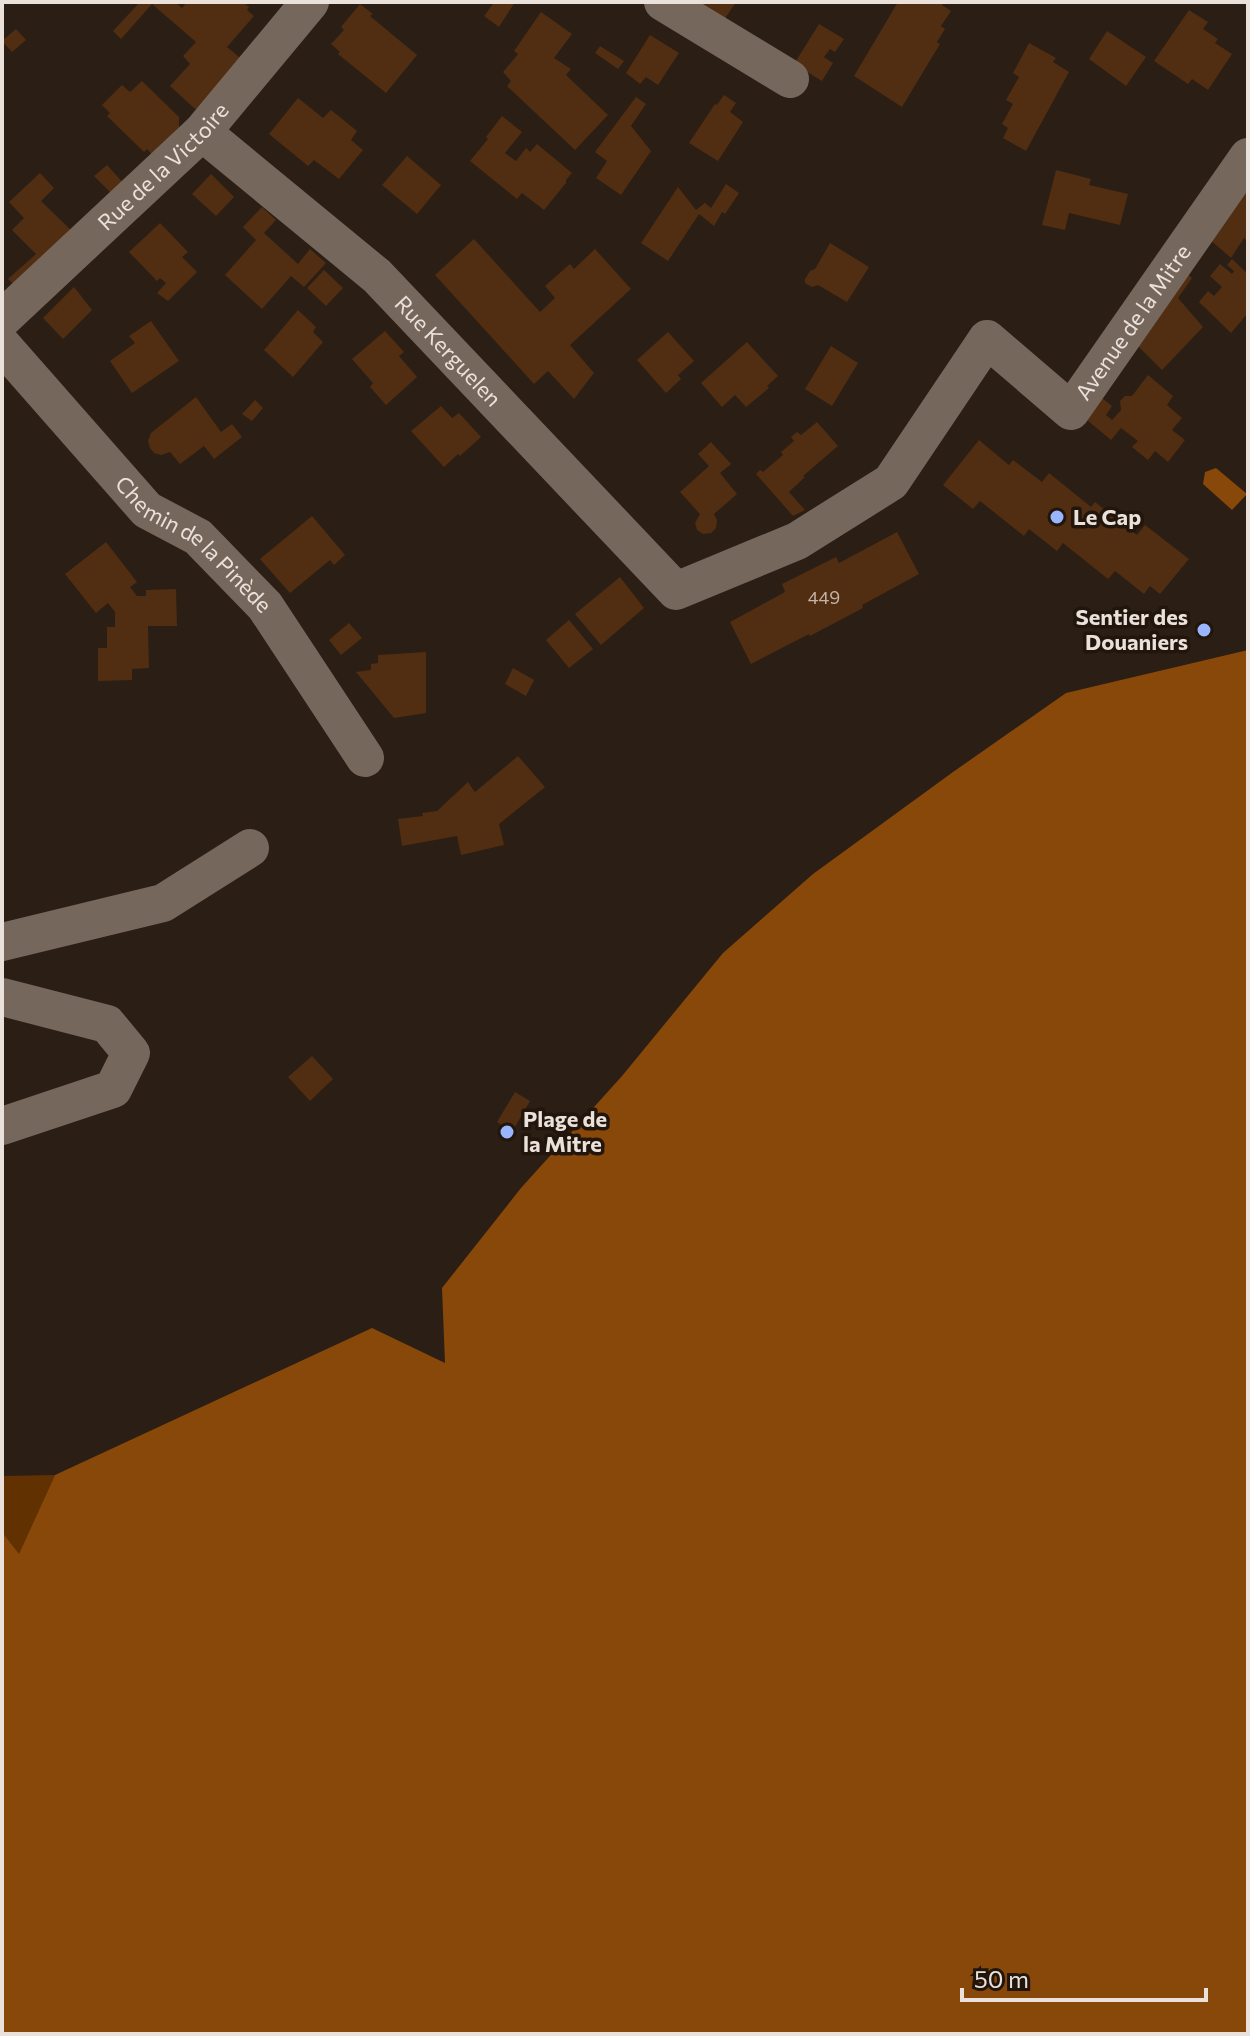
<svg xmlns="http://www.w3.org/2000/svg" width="1250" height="2036" font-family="Commissioner,sans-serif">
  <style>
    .green { fill: #613102 }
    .water { fill: #884809 }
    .building { fill: #512e11 }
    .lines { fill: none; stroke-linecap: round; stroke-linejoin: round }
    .minor { stroke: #76675c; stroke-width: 38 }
    .poi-dot { fill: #98b5fd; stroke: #21150c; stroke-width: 3 }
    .labels { text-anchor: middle; stroke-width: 7; stroke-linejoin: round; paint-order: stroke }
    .number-label { font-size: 18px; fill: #c4b4a8 }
    .street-label { font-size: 22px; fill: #eae1db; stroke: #21150c }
    .poi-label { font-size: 22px; font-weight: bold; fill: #eae1db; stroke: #21150c; text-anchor: start }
  </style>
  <rect width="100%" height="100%" fill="#2b1e15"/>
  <path class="green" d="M55 1475 19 1555 2 1532V1476Z"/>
  <path class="water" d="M1216 468 1247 494 1232 510 1203 484 1205 472Z
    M1248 650V2034H2V1532L19 1554 55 1475 372 1328 445 1363 442 1288 521 1188 622 1076 723 953 813 874 953 772 1066 693Z"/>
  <path class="building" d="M140 2H175L182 8 187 2H243L249 7 247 10 254 16 227 47 244 61 206 107 195 109 170 86 190 64 183 56 196 42 152 4 121 39 113 31Z
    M490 2H515L499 27 484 16 493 4Z
    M695 2H736L724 20Z
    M898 2H944L942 5 951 11 941 26 945 29 937 42 940 44 902 107 854 76Z
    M360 4 373 14 370 16 417 55 386 93 338 54 340 52 331 44 344 30 341 27Z
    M1189 10 1208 22 1203 29 1218 39 1215 43 1232 54 1208 90 1192 79 1188 84 1154 61Z
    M541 12 572 34 554 58 571 69 566 75 608 115 575 150 507 86 511 81 503 72 518 54 514 51Z
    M819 24 844 39 835 52 830 49 824 57 833 63 822 81 794 64Z
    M16 29 26 40 12 52 2 41Z
    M1107 31 1146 57 1126 86 1089 59Z
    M650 35 679 53 658 85 646 77 640 84 626 73Z
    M1029 43 1056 58 1053 62 1069 72 1026 151 1003 138 1008 128 1002 124 1013 104 1006 100 1019 77 1013 73Z
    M600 46 624 61 618 69 595 53Z
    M142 81 179 117V135L155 157 147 149 144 152 107 116 110 113 102 105 122 85 130 92Z
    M724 95 736 103 730 112 743 122 718 161 689 143 715 104 717 105Z
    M636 97 646 104 631 126 651 151 621 195 596 178 607 161 595 152Z
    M298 98 323 118 331 110 357 131 351 140 363 150 339 179 314 160 308 166 269 134Z
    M502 116 522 132 505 153 516 161 526 148 530 152 537 144 572 173 566 180V183L544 210 522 193 517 199 470 161 488 139 486 137Z
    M407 156 441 185 417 214 382 185Z
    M107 165 126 186 115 197 94 176Z
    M1056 170 1091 179 1089 185 1128 194 1120 225 1069 213 1065 230 1042 225Z
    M40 173 54 188 41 201 76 235 19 289 8 279 36 254 12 230 24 218 9 202Z
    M211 174 234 197 216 216 192 194Z
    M726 184 739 193 725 214 722 212 714 226 699 214 668 261 641 243 678 187 696 210 705 203 711 208Z
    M1248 184V242L1244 238 1231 258 1208 238Z
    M262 207 276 220 264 233 298 264 310 249 326 263 304 287 291 276 262 309 225 275 256 240 243 227Z
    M160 223 188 252 182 257 197 272 168 301 157 293 166 283 160 278 157 281 129 252Z
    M474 239 540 312 555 298 545 286 570 264 574 269 595 249 631 289 570 345 594 373 574 399 548 371 534 384 435 275Z
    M830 243 869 267 847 302 818 285 812 287 805 283V279L810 271 815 269Z
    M1232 259 1248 274V313L1231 333 1199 302 1208 291 1214 296 1222 287 1210 276 1220 264 1232 274 1234 271 1227 265Z
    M324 270 343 288 326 306 307 288Z
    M1185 272 1192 278 1178 298 1203 327 1162 370 1137 345Z
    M74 287 92 310 63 339 43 318Z
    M298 310 316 327 313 332 323 342 293 377 264 350Z
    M151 321 179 361 132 393 110 361 135 343 129 336Z
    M385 331 404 352 399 356 417 377 386 405 370 387 373 383 352 359Z
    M668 332 694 361 678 375 681 379 666 393 637 360Z
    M747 342 778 376 767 386 769 388 746 407 735 395 722 407 701 383Z
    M831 346 858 363 832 406 805 389Z
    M1148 375 1173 396 1167 405 1182 418 1172 430 1185 440 1168 462 1155 451 1148 460 1132 447 1138 441 1121 428 1111 440 1087 420 1102 398 1112 406 1106 415 1112 420 1121 410 1120 401 1125 396H1132Z
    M196 397 221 432 232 424 242 437 214 459 204 446 180 464 170 452 161 455 154 453 150 448 148 441 151 433Z
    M255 400 263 408 252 421 242 414Z
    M441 406 452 418 459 413 481 437 460 456 458 454 444 467 411 431Z
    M817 422 838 446 803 476 805 477 789 492 805 510 793 516 756 474 760 470 763 472 783 455 781 452 794 441 791 437 797 432 801 435Z
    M979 440 1009 465 1013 460 1042 482 1049 473 1091 507 1095 502 1137 535 1145 525 1189 559 1160 594 1150 586 1144 594 1115 571 1108 579 1063 543 1057 551 1029 529 1024 536 980 501 973 509 943 485Z
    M711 442 731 464 720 473 737 494 714 514 717 520 716 528 711 533 703 534 697 530 695 523 700 514 680 492 709 466 698 454Z
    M312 516 345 555 334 565 330 560 290 593 260 559Z
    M897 532 919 574 862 605 863 608 810 636 809 634 751 664 730 622 785 592 782 584 836 557 839 563Z
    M106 542 137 582 130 587 137 596H146V590L176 589 177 626H148L149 668 132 669V680L98 681V648H107V627H115V612L108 603 96 613 65 574Z
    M620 577 644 608 601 645 575 614Z
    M569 620 593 649 569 668 546 640Z
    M349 623 362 638 341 655 329 640Z
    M426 652V713L394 718 356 672 371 670V664L378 663V655Z
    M513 668 534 680 526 696 505 684Z
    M518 756 545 787 499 824 504 845 461 855 457 836 402 846 398 819 423 816 422 813 437 811 468 782 475 792Z
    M312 1056 333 1079 310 1101 288 1077Z
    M515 1092 530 1101 512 1132 497 1122Z"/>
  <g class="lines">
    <g class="minor">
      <path d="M663 2 790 79"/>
      <path id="s1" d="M202 132 377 276 676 591 797 541 891 482 987 339 1071 411 1248 157"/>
      <path id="s2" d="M2 319 202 132 310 2"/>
      <path id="s3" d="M2 345 147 510 198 537 265 606 365 758"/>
      <path d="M2 942 163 903 250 848"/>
      <path d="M2 997 107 1024 131 1053 113 1089 2 1126"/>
    </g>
  </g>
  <g class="poi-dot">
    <circle cx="1057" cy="517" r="8"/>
    <circle cx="1204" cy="630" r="8"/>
    <circle cx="507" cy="1132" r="8"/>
  </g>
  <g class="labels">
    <g class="number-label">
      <text x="824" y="604">449</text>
    </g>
    <g class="street-label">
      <text dy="8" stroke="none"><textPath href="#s2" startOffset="222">Rue de la Victoire</textPath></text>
      <text dy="8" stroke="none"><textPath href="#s1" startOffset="1294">Avenue de la Mitre</textPath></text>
      <text dy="8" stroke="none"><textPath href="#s1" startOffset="330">Rue Kerguelen</textPath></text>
      <text dy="8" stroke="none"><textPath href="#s3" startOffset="278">Chemin de la Pinède</textPath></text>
    </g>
    <g class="poi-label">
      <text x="1073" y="525">Le Cap</text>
      <text x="1188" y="625" text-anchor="end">Sentier des<tspan x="1188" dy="25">Douaniers</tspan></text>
      <text x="523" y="1127">Plage de<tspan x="523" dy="25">la Mitre</tspan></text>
    </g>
  </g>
  <rect width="1250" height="2036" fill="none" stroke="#eae1db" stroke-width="8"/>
  <path d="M962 1988v12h244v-12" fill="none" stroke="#eae1db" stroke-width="4"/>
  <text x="974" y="1988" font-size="24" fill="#eae1db" stroke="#21150c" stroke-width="6" paint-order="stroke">50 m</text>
</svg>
